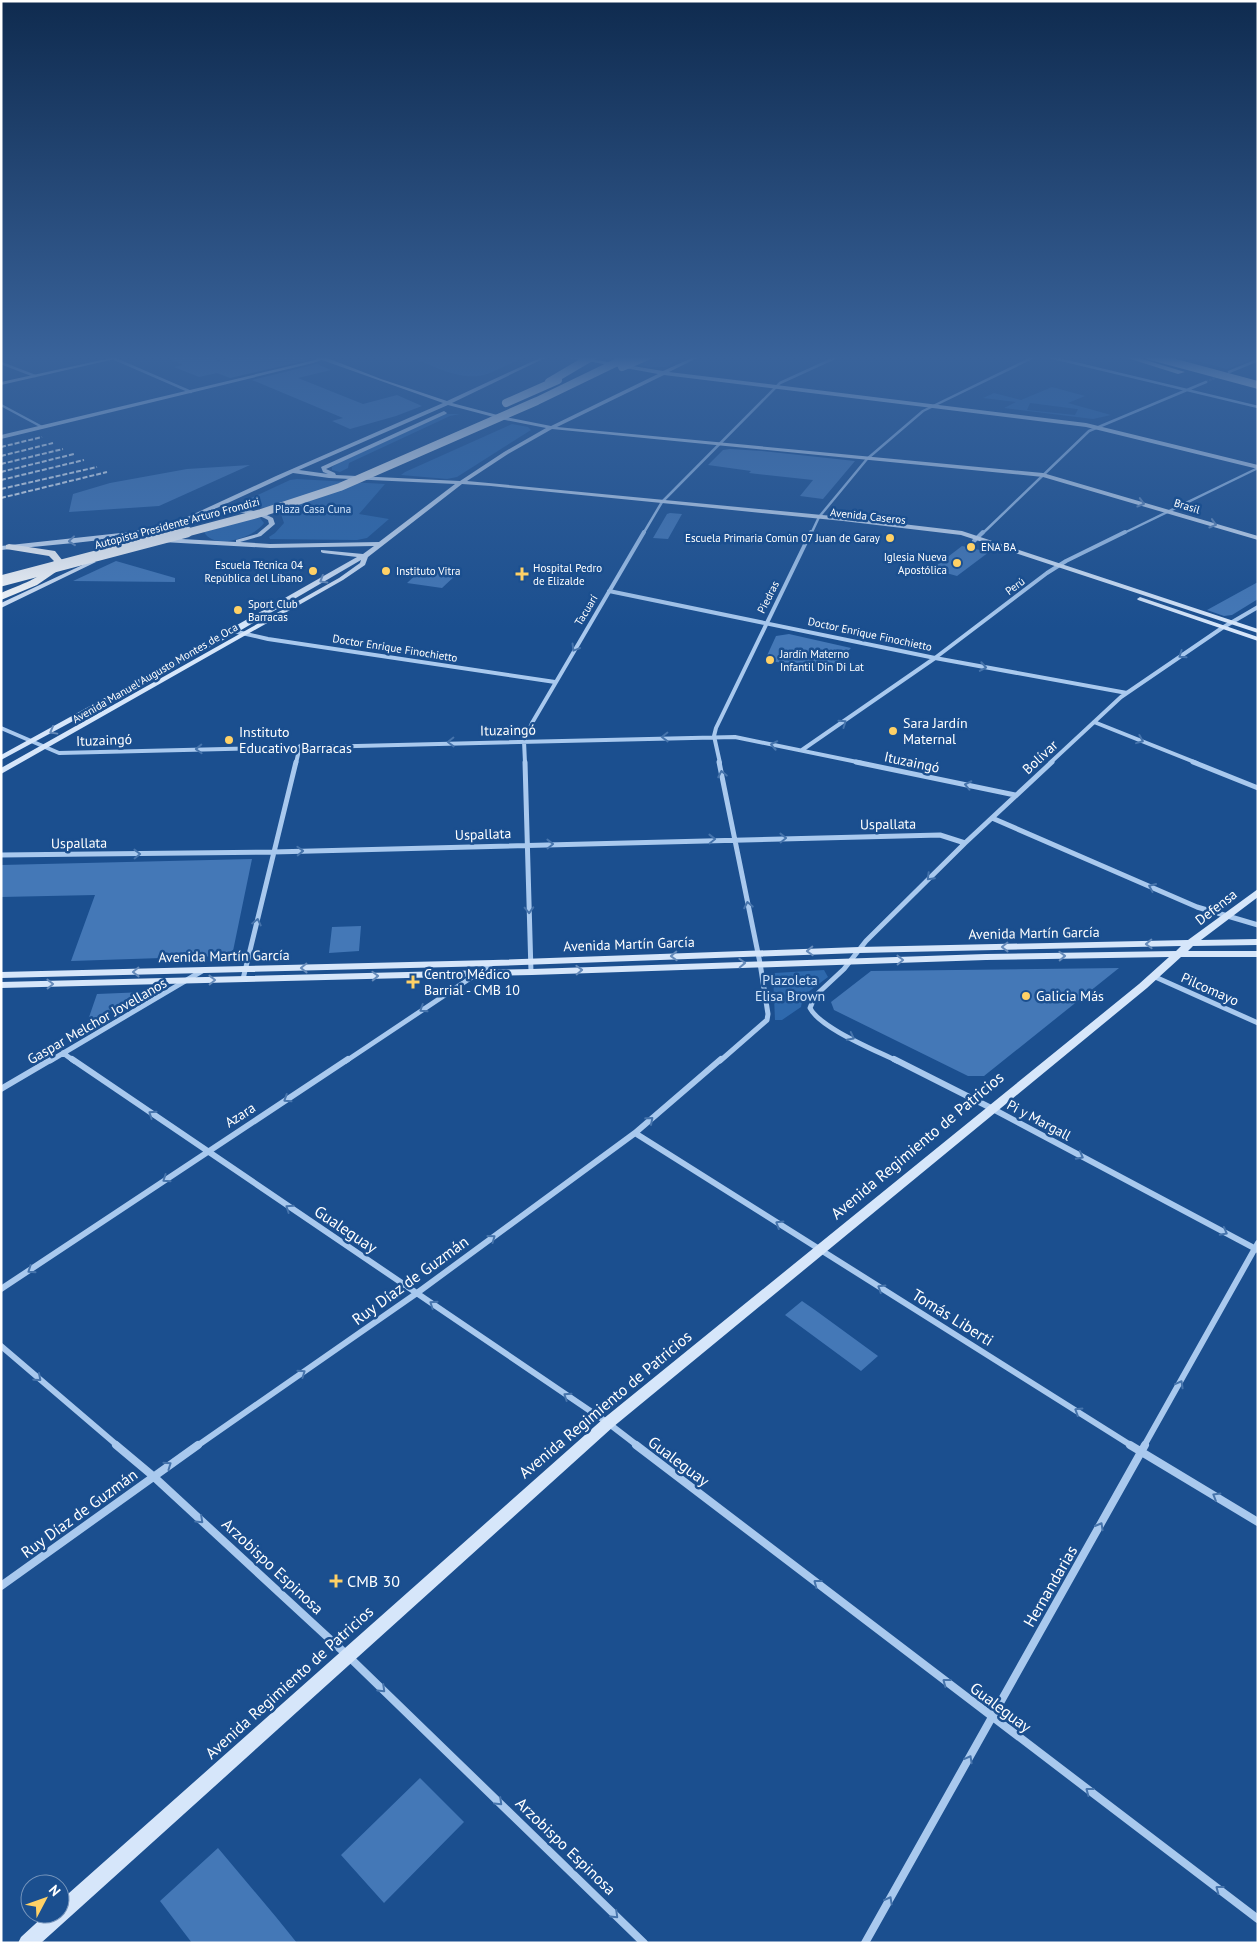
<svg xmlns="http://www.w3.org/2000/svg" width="1259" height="1944" font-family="'PT Sans',sans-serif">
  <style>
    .green { fill: #2e69ad; fill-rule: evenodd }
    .building { fill: #4478b7 }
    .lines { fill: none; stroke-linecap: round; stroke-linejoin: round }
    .street-tunnel { stroke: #3d69a0; stroke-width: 2.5; stroke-dasharray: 2.5 1; stroke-linecap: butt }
    .street-far4 { stroke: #a9c9ee; stroke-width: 2.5 }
    .street-far3 { stroke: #a9c9ee; stroke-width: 4 }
    .street-far2 { stroke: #a9c9ee; stroke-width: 5 }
    .street-far1 { stroke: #a9c9ee; stroke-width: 6 }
    .street { stroke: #a9c9ee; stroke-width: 8 }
    .secondary { fill: #d6e6fa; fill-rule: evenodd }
    .highway { fill: #fff; fill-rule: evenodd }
    .rail { stroke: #fff; stroke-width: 2; stroke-dasharray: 5 2; stroke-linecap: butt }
    .highway-bridge-far1 { stroke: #fff; stroke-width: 8 }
    .highway-bridge { stroke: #fff; stroke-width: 11 }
    .oneway { stroke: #668bba }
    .oneway2 { stroke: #4674ac }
    .poi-dot { fill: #ffd166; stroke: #1b4f8f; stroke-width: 2 }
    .labels { text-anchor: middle; stroke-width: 5; stroke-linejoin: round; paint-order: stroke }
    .far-street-label { font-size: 11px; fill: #fff; stroke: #1b4f8f }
    .far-park-label { font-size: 11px; fill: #cfe3fa; stroke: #1b4f8f }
    .far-poi-label { font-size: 11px; fill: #fff; stroke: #1b4f8f; text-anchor: start }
    .poi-label { font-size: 14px; fill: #fff; stroke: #1b4f8f; text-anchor: start }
    .street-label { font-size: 14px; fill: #fff; stroke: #1b4f8f }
    .park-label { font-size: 14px; fill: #cfe3fa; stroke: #1b4f8f }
    .near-street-label { font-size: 16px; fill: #fff; stroke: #1b4f8f }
    .near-poi-label { font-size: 16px; fill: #fff; stroke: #1b4f8f; text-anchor: start }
  </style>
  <rect width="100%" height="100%" fill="#1b4f8f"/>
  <path class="green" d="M407 356H527C513 362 500 369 487 374 461 383 431 364 407 356Z
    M655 356H683L667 367H649L634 364Z
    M1176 356H1258V357L1227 369Z
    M1052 387 1085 396 1068 403 1111 415 1093 419 1004 408 1016 402 983 398 994 393 1021 400ZM1030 403 1077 409H1078L1075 415 1027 410Z
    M446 414H460L450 416 349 463 348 468 340 472 332 470V467L340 462Z
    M512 424 528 427 531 430 457 477 447 479 401 475 405 472Z
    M297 479 385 484 359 514 389 519 367 538 357 540 270 539 269 537 275 533 284 523 281 514 267 508 236 505 290 480Z
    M255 518H260L264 523C255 537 214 551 204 532Z
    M824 970 828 977 803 996 801 1007 782 1020H775L773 975 775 973Z"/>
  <path class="building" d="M164 356H206L218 361 238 356H299L308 360 230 378 217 373 199 377 174 367 183 365Z
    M317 364 331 370 298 378 363 404 397 395 422 406 396 416 350 429 332 421 343 418 252 380Z
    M730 449 762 451 855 461 823 499 800 496 813 480 749 473 751 471 708 465 723 450Z
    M250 465 159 506 69 512 73 494 110 483 187 469Z
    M670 513 682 514 668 539 653 538 667 514Z
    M962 546 989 552 957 576 932 569Z
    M116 561 175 578V582L73 581Z
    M434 569 458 573 442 588 407 583 421 570 431 572Z
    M1258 582V599L1232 615 1224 616 1207 610Z
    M789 634 851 648 829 671 765 660 776 636Z
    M252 859 233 951 222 956 71 961 95 895 1 897V865Z
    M361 926 359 951 329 953 332 927Z
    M1119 968 984 1076H968L834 1010 831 1002 871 971Z
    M145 992 87 1023 97 994Z
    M802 1301 815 1310 878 1356 861 1371 785 1315Z
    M420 1778 464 1822 384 1903 341 1855Z
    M218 1848 276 1917 297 1943H192L160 1901Z"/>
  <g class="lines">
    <path class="street-tunnel" d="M1206 382 1221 375"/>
    <path class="street-far4" d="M108 356 191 392
      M1045 356 1258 407
      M1 363 35 376
      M1229 372 1258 360
      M1 405 42 427
      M643 534 662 502 780 383 839 356
      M811 534 819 517 867 459 923 411 1036 356
      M982 534 1089 431 1206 382
      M1122 534 1258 468"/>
    <path class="street-far3" d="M974 541 983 532
      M609 591 935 658 1127 693
      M233 631 268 639 555 682
      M1094 722 1197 763
      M1 728 59 753 735 737 862 763
      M802 750 935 658 1047 573 1066 561 1125 532
      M296 763 300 746
      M525 763 524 741 532 723 644 532
      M720 763 714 736 716 728 811 532
      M1050 763 1121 697 1222 628 1258 607"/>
    <path class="street-far2" d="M525 762 531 972
      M719 762 760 963 768 1014 767 1020 720 1061
      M856 762 1015 795
      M1193 762 1258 788
      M992 818 1197 907 1258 925
      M1 855 273 852 940 835 965 843
      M1153 976 1258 1023
      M243 979 296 762
      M63 1053 74 1061
      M50 1061 202 971
      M346 1061 493 963
      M897 1061C875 1050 820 1028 810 1008L815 996 844 969 866 941 965 843 1052 762"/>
    <path class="street-far1" d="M72 1059 608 1423 638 1446
      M894 1059 991 1108 1258 1250
      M1 1089 52 1059
      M635 1133 1132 1446
      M1 1289 348 1059
      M1 1346 118 1446
      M197 1446 417 1293 635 1133 721 1059
      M1144 1446 1258 1243"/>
    <path class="street" d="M116 1445 153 1476 347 1655 644 1943
      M636 1445 1258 1919
      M1130 1445 1258 1522
      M1 1586 198 1445
      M865 1943 1145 1445"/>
    <path class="secondary" d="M120 356H128L1 385V382Z
      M315 356H322L381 379 447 401 544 356H549L452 403 505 417 551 426 658 374 565 357 563 356H572L663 371 696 356H701L669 372 1086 423 1258 465V469L1086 427 664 375 557 427 1043 473 1258 536V540L1043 477 552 429 508 454 467 481 843 517 962 531 1258 629V633L961 535 843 521 491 486 462 484 368 557 365 565 343 580 1 774V768L339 578 360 563 361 560 236 633 1 760V755L230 629 357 557 323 553 321 552V550L363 554 374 546 270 548 163 542 160 540 163 538 236 542V540L257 534 269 524 268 520C248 508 224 514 203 517L200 515C144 541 63 543 1 550V546L130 532 183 519 276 476 443 403 322 360 313 363 1 439V435L311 361 317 359ZM448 405 505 420 546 428 504 452 460 481 336 475 335 473 326 469 446 414 447 413 444 411 321 467 323 472 328 474 299 470ZM293 473 329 478 455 484 379 542 270 544 240 542 261 536 275 524 273 518C252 506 229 509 206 513Z
      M91 561 96 562 1 608V603Z
      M1140 597 1258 637V641L1138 600 1137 599Z
      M1258 889V897L1201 940 1258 939V945L1193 946 1188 951H1258V957H1181L1147 988 613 1427 41 1943H18L21 1937 46 1914H60V1901L603 1419 1139 984 1169 957 986 960 532 975 1 988V982L532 969 986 954 1176 951 1181 946 859 953 493 966 1 978V972L493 960 859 947 1188 940Z"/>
    <path class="highway" d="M1121 356H1132L1185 372 1178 374Z
      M9 544 55 551 66 565 37 585 1 600V593C19 585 44 578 54 561L49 556 6 549V545Z"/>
    <path class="rail" d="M1 447 42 437
      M1 456 53 443
      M1 464 63 449
      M1 472 74 454
      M1 480 84 460
      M1 489 97 467
      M1 498 107 472"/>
    <path class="highway-bridge-far1" d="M1150 356 1258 385
      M622 367 648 356
      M549 382 593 356
      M506 403 558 380
      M182 534 261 513 340 487 537 401 630 356"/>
    <path class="highway-bridge" d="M1 581 187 532"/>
  </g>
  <defs><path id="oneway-chevron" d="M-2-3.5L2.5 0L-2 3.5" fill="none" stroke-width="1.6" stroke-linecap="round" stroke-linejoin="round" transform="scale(1.25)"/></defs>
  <g class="oneway">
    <use href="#oneway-chevron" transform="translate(1141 503) rotate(16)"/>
    <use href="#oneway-chevron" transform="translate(1213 524) rotate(17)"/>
    <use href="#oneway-chevron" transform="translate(72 541) rotate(174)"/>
    <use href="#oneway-chevron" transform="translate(323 580) rotate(149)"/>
    <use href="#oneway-chevron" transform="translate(53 731) rotate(151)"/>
    <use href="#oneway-chevron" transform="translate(1149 944) rotate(178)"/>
    <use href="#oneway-chevron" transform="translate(1005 947) rotate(179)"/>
    <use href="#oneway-chevron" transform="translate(810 951) rotate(178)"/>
    <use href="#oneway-chevron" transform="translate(674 956) rotate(178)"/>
    <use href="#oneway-chevron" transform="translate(1062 956) rotate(-2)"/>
    <use href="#oneway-chevron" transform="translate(900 960) rotate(-1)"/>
    <use href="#oneway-chevron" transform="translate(742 963) rotate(-2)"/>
    <use href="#oneway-chevron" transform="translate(304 968) rotate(179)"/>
    <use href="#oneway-chevron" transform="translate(579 970) rotate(-2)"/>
    <use href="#oneway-chevron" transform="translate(136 972) rotate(179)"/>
    <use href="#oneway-chevron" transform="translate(375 976) rotate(-2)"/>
    <use href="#oneway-chevron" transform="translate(212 980) rotate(-1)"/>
    <use href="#oneway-chevron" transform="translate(50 984) rotate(-1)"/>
  </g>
  <g class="oneway2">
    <use href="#oneway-chevron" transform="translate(575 648) rotate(121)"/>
    <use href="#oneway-chevron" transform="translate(1182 655) rotate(146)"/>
    <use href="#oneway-chevron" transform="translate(983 667) rotate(10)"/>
    <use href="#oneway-chevron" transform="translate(843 723) rotate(-35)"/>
    <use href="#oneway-chevron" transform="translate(665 737) rotate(179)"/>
    <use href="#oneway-chevron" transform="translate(1140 740) rotate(22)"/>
    <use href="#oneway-chevron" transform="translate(451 742) rotate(179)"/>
    <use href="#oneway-chevron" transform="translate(774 745) rotate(-169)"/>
    <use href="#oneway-chevron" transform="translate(199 749) rotate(178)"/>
    <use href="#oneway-chevron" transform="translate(722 774) rotate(-101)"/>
    <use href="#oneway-chevron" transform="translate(968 785) rotate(-168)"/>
    <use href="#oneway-chevron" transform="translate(783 838) rotate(-1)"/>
    <use href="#oneway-chevron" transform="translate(712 839) rotate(-1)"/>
    <use href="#oneway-chevron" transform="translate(550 844) rotate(-1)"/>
    <use href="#oneway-chevron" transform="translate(300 851) rotate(-2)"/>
    <use href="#oneway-chevron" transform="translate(137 854) rotate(-1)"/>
    <use href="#oneway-chevron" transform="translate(930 877) rotate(135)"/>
    <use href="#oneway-chevron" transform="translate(1152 887) rotate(-156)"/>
    <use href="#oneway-chevron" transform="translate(748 905) rotate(-101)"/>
    <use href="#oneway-chevron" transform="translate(529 910) rotate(88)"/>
    <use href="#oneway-chevron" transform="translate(257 922) rotate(-77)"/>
    <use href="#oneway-chevron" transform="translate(423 1009) rotate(147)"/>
    <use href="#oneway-chevron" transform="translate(851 1037) rotate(27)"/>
    <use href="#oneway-chevron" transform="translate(287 1099) rotate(147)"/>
    <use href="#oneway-chevron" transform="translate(152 1114) rotate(-145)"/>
    <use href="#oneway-chevron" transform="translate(650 1120) rotate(-41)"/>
    <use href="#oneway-chevron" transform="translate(1080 1156) rotate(28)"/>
    <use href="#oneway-chevron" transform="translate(166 1179) rotate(146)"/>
    <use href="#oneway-chevron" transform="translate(289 1208) rotate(-146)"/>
    <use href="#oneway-chevron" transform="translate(779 1224) rotate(-148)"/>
    <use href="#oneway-chevron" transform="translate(1224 1232) rotate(28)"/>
    <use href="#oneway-chevron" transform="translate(492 1238) rotate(-36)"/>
    <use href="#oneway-chevron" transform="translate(31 1270) rotate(146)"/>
    <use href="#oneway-chevron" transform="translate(881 1288) rotate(-148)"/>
    <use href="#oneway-chevron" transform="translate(433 1304) rotate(-146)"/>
    <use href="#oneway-chevron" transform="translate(302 1373) rotate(-35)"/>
    <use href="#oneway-chevron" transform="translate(38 1378) rotate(41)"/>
    <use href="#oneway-chevron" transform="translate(1180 1384) rotate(-61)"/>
    <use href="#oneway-chevron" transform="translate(567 1396) rotate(-146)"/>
    <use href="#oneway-chevron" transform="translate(1078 1411) rotate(-148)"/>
    <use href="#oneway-chevron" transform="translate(168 1465) rotate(-35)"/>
    <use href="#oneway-chevron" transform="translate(1216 1496) rotate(-149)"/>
    <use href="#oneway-chevron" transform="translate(200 1520) rotate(43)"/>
    <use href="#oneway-chevron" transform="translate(1100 1526) rotate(-60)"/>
    <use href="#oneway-chevron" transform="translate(817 1583) rotate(-143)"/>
    <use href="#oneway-chevron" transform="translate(946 1682) rotate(-143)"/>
    <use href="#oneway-chevron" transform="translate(382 1689) rotate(44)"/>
    <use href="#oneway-chevron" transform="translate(969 1759) rotate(-61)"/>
    <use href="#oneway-chevron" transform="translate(1089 1791) rotate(-143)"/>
    <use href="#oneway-chevron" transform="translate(499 1802) rotate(44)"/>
    <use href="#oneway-chevron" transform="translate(1219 1889) rotate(-143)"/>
    <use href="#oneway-chevron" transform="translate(889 1900) rotate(-61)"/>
    <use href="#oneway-chevron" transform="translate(615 1915) rotate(44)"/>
  </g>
  <linearGradient id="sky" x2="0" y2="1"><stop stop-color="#0f2b4f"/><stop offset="0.57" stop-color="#39639b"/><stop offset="1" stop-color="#39639b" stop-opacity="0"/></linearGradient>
  <rect width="1259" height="628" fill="url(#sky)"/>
  <g class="poi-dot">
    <circle cx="890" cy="538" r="5"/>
    <circle cx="971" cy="547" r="5"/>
    <circle cx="957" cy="563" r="5"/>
    <circle cx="313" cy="571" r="5"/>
    <circle cx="386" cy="571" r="5"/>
    <path d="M519.5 566.5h5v5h5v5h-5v5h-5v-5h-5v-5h5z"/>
    <circle cx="238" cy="610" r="5"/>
    <circle cx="770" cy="660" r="5"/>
    <circle cx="893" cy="731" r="5"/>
    <circle cx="229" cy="740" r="5"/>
    <path d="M410.5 974.5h5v5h5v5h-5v5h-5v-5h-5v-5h5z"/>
    <circle cx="1026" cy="996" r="5"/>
    <path d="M333.5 1573.5h5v5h5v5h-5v5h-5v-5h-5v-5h5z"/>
  </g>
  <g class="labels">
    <g class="far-street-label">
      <text transform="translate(1187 506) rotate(17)" y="4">Brasil</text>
      <text transform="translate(868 516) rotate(6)" y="4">Avenida Caseros</text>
      <text transform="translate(177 523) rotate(-15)" y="4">Autopista Presidente Arturo Frondizi</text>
      <text transform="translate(1015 586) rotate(-37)" y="4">Perú</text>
      <text transform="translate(768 597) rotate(-63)" y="4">Piedras</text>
      <text transform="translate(586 610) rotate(-59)" y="4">Tacuarí</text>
      <text transform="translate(870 634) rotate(12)" y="4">Doctor Enrique Finochietto</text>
      <text transform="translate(395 648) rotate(9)" y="4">Doctor Enrique Finochietto</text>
      <text transform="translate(155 673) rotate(-30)" y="4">Avenida Manuel Augusto Montes de Oca</text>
    </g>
    <g class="far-park-label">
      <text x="313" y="513">Plaza Casa Cuna</text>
    </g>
    <g class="far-poi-label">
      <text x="880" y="542" text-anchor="end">Escuela Primaria Común 07 Juan de Garay</text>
      <text x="981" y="551">ENA BA</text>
      <text x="947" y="561" text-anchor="end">Iglesia Nueva<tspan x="947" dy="13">Apostólica</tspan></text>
      <text x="303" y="569" text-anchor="end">Escuela Técnica 04<tspan x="303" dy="13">República del Líbano</tspan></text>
      <text x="533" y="572">Hospital Pedro<tspan x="533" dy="13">de Elizalde</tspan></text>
      <text x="396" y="575">Instituto Vitra</text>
      <text x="248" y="608">Sport Club<tspan x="248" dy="13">Barracas</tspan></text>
      <text x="780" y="658">Jardín Materno<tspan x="780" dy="13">Infantil Din Di Lat</tspan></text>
    </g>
    <g class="poi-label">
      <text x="903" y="728">Sara Jardín<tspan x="903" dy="16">Maternal</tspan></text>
      <text x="239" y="737">Instituto<tspan x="239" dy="16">Educativo Barracas</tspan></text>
      <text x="424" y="979">Centro Médico<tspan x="424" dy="16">Barrial - CMB 10</tspan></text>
      <text x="1036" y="1001">Galicia Más</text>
    </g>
    <g class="street-label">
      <text transform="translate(508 730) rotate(-1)" y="5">Ituzaingó</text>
      <text transform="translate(104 740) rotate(-2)" y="5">Ituzaingó</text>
      <text transform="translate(1040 757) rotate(-43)" y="5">Bolívar</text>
      <text transform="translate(912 762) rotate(12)" y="5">Ituzaingó</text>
      <text transform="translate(888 824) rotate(-1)" y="5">Uspallata</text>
      <text transform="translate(483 834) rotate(-2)" y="5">Uspallata</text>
      <text transform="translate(79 843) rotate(-1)" y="5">Uspallata</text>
      <text transform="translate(1216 907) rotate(-38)" y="5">Defensa</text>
      <text transform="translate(1034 933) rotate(-1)" y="5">Avenida Martín García</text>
      <text transform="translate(629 944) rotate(-2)" y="5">Avenida Martín García</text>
      <text transform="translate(224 956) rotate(-1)" y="5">Avenida Martín García</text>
      <text transform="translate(1210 989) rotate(24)" y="5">Pilcomayo</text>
      <text transform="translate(97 1021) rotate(-30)" y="5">Gaspar Melchor Jovellanos</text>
      <text transform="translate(240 1115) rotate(-33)" y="5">Azara</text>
      <text transform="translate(1039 1120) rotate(28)" y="5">Pi y Margall</text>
    </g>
    <g class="park-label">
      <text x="790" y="985">Plazoleta<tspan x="790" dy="16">Elisa Brown</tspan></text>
    </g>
    <g class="near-street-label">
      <text transform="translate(917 1145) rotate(-40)" y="6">Avenida Regimiento de Patricios</text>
      <text transform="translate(346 1229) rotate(34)" y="6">Gualeguay</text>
      <text transform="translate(410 1280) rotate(-36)" y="6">Ruy Díaz de Guzmán</text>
      <text transform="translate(953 1317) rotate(32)" y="6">Tomás Liberti</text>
      <text transform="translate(605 1404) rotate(-40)" y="6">Avenida Regimiento de Patricios</text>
      <text transform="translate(679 1461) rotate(37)" y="6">Gualeguay</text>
      <text transform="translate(79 1513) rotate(-36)" y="6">Ruy Díaz de Guzmán</text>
      <text transform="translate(273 1566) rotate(43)" y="6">Arzobispo Espinosa</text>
      <text transform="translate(1050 1586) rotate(-60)" y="6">Hernandarias</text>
      <text transform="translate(289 1682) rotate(-42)" y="6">Avenida Regimiento de Patricios</text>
      <text transform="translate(1001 1707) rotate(37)" y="6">Gualeguay</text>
      <text transform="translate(566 1846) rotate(44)" y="6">Arzobispo Espinosa</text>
    </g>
    <g class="near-poi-label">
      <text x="347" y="1587">CMB 30</text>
    </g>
  </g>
  <rect width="1259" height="1944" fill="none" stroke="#ffffff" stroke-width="5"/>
  <g transform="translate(45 1899) rotate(49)"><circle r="24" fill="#1b4f8f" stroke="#7695bc"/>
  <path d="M0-4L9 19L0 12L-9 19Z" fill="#ffd166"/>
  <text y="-8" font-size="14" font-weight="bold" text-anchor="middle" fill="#ffffff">N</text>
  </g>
</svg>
